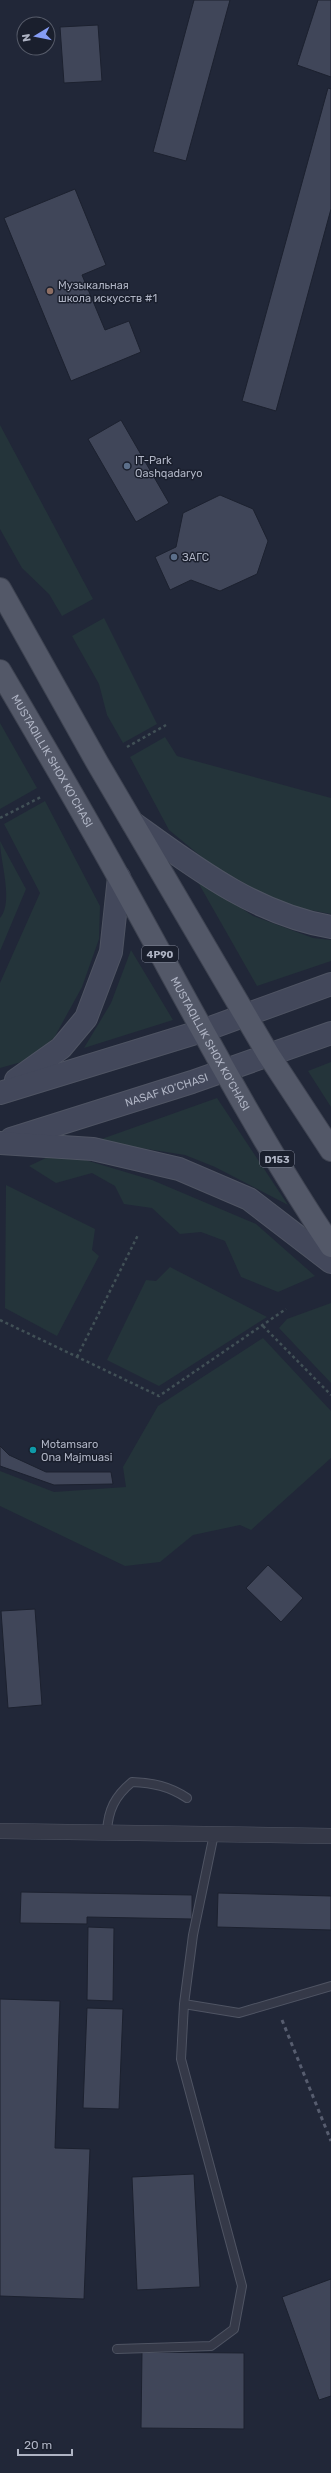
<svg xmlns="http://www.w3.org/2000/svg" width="331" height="2473" font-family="Rubik,sans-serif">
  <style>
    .green { fill: #24343a }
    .building { fill: #404659; stroke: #1c212f }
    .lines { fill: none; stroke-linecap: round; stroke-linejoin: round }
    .lane-casing { stroke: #4f5463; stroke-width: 10 }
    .street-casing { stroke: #4f5463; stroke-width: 16 }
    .secondary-casing { stroke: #4f5463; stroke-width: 24 }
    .primary-casing { stroke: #3e4351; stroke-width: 24 }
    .path { stroke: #415056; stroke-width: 2.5; stroke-dasharray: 3 3; stroke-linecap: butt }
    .lane { stroke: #353948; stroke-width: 8 }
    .street { stroke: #353948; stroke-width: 15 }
    .secondary { stroke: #43485b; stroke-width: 22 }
    .primary { stroke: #535868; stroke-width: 22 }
    .rail { stroke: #575d6f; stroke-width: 3; stroke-dasharray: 4 4; stroke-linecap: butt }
    .education-dot { fill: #8d6e63; stroke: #1a1f2d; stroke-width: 1.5 }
    .service-dot { fill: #5c6f8a; stroke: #1a1f2d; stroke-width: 1.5 }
    .culture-dot { fill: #0f9aa8; stroke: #1a1f2d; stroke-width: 1.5 }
    .labels { text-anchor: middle; stroke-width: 3; stroke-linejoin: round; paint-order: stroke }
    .shield { fill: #1a1f2d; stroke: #828797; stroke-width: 1 }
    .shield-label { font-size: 10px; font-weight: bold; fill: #afb4c4 }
    .poi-label { font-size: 11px; fill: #afb4c4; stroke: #1a1f2d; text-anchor: start }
    .street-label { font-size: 11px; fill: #afb4c4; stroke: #1a1f2d }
  </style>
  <rect width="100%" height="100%" fill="#212738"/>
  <path class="green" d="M0 425 93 599 62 616 49 594 22 568 0 529Z
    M104 618 157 724 123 743 107 715 99 684 72 636Z
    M0 723 37 788 0 809Z
    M165 737 177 756 331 798V914L299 908 248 888 203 858 169 830 130 757Z
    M45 801 100 906 99 939 82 987 54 1038 25 1061 0 1068V983L40 893 4 824Z
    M0 841 26 889 0 951V918C14 901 0 862 0 841Z
    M195 877 253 916 313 938 331 940V961L257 986Z
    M131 950 173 1020 84 1048 111 1003Z
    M331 1062V1107L308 1071Z
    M217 1098 288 1205 215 1167 185 1155 96 1141Z
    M50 1156 82 1159 152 1180 256 1224 315 1276 278 1292 241 1277 225 1241 201 1232 180 1234 152 1208 124 1204 115 1186 92 1173 56 1183 29 1166Z
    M6 1185 95 1229 92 1250 99 1256 57 1336 5 1308Z
    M170 1267 267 1317 159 1386 107 1360 146 1280 156 1281Z
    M331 1303V1383L279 1328 287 1319Z
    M263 1338 331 1411V1458L251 1530 240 1525 193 1535 160 1562 125 1566 0 1506V1471L54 1492 126 1487 123 1467 158 1406Z"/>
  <path class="building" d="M194 0H230L186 161 153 152Z
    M318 0H331V77L297 65Z
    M98 25 102 81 64 83 60 27Z
    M328 88 331 89V209L276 411 242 401Z
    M75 189 106 265 82 275 105 330 129 321 141 352 71 381 4 218Z
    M121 420 169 503 136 522 88 439Z
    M220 495 253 509 268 541 257 574 220 591 191 580 170 590 155 557 176 547 183 513Z
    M0 1446 9 1455 46 1472H111L113 1484 54 1485 0 1466Z
    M268 1565 303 1598 281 1622 246 1588Z
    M35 1609 42 1705 8 1708 1 1611Z
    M21 1892 192 1895V1919L87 1917V1924L20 1923Z
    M218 1893 331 1896V1930L217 1927Z
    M88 1927 114 1928 113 2001 87 2000Z
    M0 1999 60 2001 55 2148 90 2149 84 2299 0 2296Z
    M87 2008 123 2009 119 2109 83 2108Z
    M194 2174 200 2287 137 2290 132 2177Z
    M331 2279V2396L319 2400 282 2297Z
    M142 2352 244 2353V2429L141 2428Z"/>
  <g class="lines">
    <g class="lane-casing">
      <path id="lane" d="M107 1832C108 1810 115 1796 132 1782 153 1783 169 1786 187 1798
        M184 2004 239 2013 331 1986
        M117 2349 211 2346 234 2329 242 2286 181 2059 184 2004 193 1935 214 1834"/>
    </g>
    <g class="street-casing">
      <path id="street" d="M0 1831 331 1836"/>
    </g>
    <g class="secondary-casing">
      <g id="secondary">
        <path d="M133 823C194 867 255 914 331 927"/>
        <path d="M16 1080 61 1048 86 1018 111 952 119 877"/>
        <path d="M0 1093 202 1031 331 984"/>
        <path id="s1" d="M11 1139 192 1082 331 1033"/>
        <path d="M0 1143 93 1149 179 1169 249 1199 331 1262"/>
      </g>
    </g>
    <g class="primary-casing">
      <g id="primary">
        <path d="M0 589 98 764 268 1054 331 1150"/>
        <path id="s2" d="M0 671C40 739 80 807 118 876 187 1000 252 1128 331 1246"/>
      </g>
    </g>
    <path class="path" d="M127 747 166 725
      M0 818 41 797
      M0 1320 159 1396 286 1309
      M263 1326 331 1395
      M77 1357 138 1235"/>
    <use href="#lane" class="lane"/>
    <use href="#street" class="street"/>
    <use href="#secondary" class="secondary"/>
    <use href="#primary" class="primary"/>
    <path class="rail" d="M282 2020 331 2141"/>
  </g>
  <circle class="education-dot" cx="50" cy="291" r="4"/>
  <g class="service-dot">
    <circle cx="127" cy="466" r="4"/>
    <circle cx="174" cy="557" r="4"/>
  </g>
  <circle class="culture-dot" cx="33" cy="1450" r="4"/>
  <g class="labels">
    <g class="shield">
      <rect x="142" y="946" width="36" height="16" rx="3"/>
      <rect x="260" y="1151" width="34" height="16" rx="3"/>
    </g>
    <g class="shield-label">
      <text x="160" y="958">4P90</text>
      <text x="277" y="1163">D153</text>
    </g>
    <g class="poi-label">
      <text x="58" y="289">Музыкальная<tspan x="58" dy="13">школа искусств #1</tspan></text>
      <text x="135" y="464">IT-Park<tspan x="135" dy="13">Qashqadaryo</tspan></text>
      <text x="182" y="561">ЗАГС</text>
      <text x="41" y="1448">Motamsaro<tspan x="41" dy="13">Ona Majmuasi</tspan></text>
    </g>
    <g class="street-label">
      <text dy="4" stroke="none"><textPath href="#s2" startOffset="104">MUSTAQILLIK SHOX KO'CHASI</textPath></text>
      <text dy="4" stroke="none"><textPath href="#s2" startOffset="428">MUSTAQILLIK SHOX KO'CHASI</textPath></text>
      <text dy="4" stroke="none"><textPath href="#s1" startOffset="163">NASAF KO‘CHASI</textPath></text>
    </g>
  </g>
  <g transform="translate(36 36) rotate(260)"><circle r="19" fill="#1a1f2d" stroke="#565b69"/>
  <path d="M0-3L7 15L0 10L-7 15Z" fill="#859cf4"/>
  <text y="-6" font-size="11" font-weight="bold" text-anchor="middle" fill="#afb4c4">N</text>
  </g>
  <path d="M18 2449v6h54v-6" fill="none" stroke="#afb4c4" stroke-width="2"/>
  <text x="24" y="2449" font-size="12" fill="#afb4c4" stroke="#1a1f2d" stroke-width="3" paint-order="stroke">20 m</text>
</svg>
